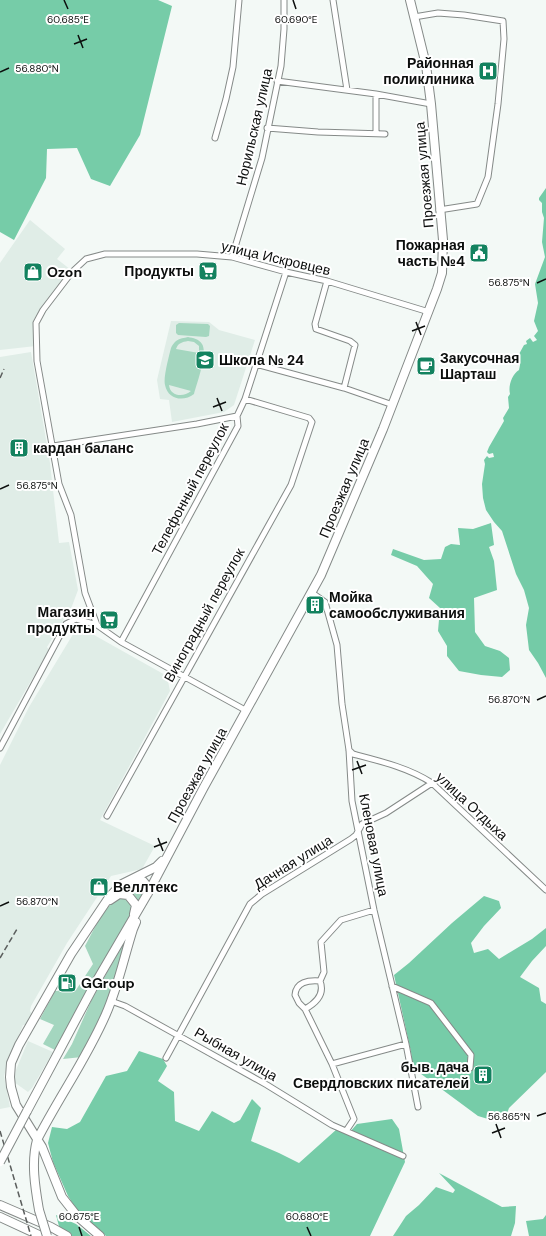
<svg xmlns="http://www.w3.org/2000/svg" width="546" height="1236" font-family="'DM Sans',sans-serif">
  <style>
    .built { fill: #e0ede7 }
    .green { fill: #a4d6bf; fill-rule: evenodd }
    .forest { fill: #76cca8 }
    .water { fill: #74cba7 }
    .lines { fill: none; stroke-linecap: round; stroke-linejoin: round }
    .street-casing { stroke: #858a88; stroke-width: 7 }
    .primary-casing { stroke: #858a88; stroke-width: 10 }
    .street { stroke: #fff; stroke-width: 5 }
    .primary { stroke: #fff; stroke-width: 8 }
    .rail { stroke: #5b5e5d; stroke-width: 1.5; stroke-dasharray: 6 3; stroke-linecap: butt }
    .primary-bridge-casing { stroke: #858a88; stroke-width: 10; stroke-linecap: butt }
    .primary-bridge { stroke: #fff; stroke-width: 8 }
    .ticks { fill: none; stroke: #0c0e0d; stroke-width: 1.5 }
    .labels { text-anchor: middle; stroke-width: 4; stroke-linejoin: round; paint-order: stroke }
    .poi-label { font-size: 14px; font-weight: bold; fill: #0c0e0d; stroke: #fff; text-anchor: start }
    .street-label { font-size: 14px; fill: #0c0e0d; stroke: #fff }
    .ticks-label { font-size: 10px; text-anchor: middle; fill: #0c0e0d; stroke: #fff; stroke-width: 4; stroke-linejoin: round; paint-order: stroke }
  </style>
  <rect width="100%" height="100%" fill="#f3f9f6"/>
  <path class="built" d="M30 220 65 249 57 259 71 270 40 309 33 321 36 346 0 350V263Z
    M171 321 209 322 219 330 255 340 234 405 224 412 172 422 169 400 160 399 157 380Z
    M31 352 50 463 59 543 69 542 78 590 72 606 47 647 49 650 0 734V357Z
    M78 626 167 676 170 691 100 820 155 846 142 869 111 876 67 943 31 1006 30 1011 32 1014 25 1025H23L8 1062 4 1076 10 1107 0 1109V765L29 707Z
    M28 1041 53 1052 32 1088 28 1092 14 1082 16 1070Z"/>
  <path class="green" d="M179 323 208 324 210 326 209 336 206 337 178 335 176 333V325Z
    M188 337C193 338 199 339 202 344 208 353 197 383 194 394 184 402 168 400 165 385 163 378 169 356 171 348 172 345 174 343 176 341 180 338 184 338 188 337ZM188 341 194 342 199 346V353L176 349C178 343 182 342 188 341ZM169 385 191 391C183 398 170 396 169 385Z
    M138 883 143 885C146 892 142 897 138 903L134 896 126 890 133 885Z
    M120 897 129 901 132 911 57 1051 43 1044 54 1025 40 1019 55 991 76 990 93 964 85 946C94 930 104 906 120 897Z
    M125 941 113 988 95 1029 82 1057 63 1059 72 1044 92 999Z"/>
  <path class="forest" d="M0 0H158L172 6 140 135 110 186 91 179 77 148 47 149 46 178 14 240 0 232Z
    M491 523 494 545 489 547 494 561 497 590 474 598 475 632 485 646 500 651 509 658 510 670 502 677 481 675 459 671 447 656V646L438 631 440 608 429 598 433 584 417 566 391 555 393 549 424 560 441 559 445 547 451 544 460 545 458 528 473 529Z
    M484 896 499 901 501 908 484 926 471 943 474 953 488 949 499 959 532 939 546 928V946L532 961 520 977 539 988 541 1001 546 1004V1072L509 1108 505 1119H488L478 1116 413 1068 411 1052 394 975 409 963 452 923Z
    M139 1051 163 1059 167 1066 158 1081 174 1092 175 1121 199 1131 212 1111 234 1123 240 1120 252 1099 261 1108 251 1141 279 1153 299 1163 337 1129 349 1133 357 1124 392 1119 399 1129 405 1162 370 1236H106L77 1210 68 1196 53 1162 48 1143 52 1127 67 1129 80 1122 106 1076 127 1071Z
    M439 1173 502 1207 516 1206 515 1223 511 1236H393L406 1216 419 1205 436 1187 453 1193 455 1190Z
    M56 1215 76 1224 91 1236H71L60 1230Z
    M546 1215V1236H529L526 1221 543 1219Z"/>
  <path class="water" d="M546 188V678L538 663 529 650 526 625 529 608 524 590 516 574 502 531 494 522 486 510 483 498 482 484 485 464 484 460 487 456 489 458 494 457 493 453 489 454 487 452 489 447 504 421 503 418 509 408 508 397 510 394C508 386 512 374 519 370L520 365 518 356 524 345 527 344 526 341 530 338 533 342 537 340 534 336 538 331 534 321 538 303 535 284 545 257 542 242 544 218 542 212V203L539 200V198Z"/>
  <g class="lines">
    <g class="street-casing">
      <path id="street" d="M333 0 347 90
        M414 17 438 13 464 15 503 21 504 39 498 104 488 177 477 204 439 210
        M277 81 376 94 431 104
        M267 128 318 132 385 134
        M376 133V94
        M215 138 226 99 233 67 239 0
        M232 257 262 158 281 66 284 29V0
        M327 281 315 324 316 329 350 341 355 345 344 388
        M256 364 344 388 393 405
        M53 446 197 424 237 416
        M311 592 325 602 337 645 342 704 349 750 352 801 374 910 406 1044 418 1107
        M97 625 121 642 247 711
        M121 642 238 426 237 416 245 399 286 272
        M0 748 66 624 76 619 97 625 85 593 71 515 59 484 37 361 36 323 43 310 72 272 86 259 105 254H197L232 257 286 272 327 281 429 312
        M349 750 353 754C380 761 409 768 432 783L546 890
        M107 816 291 485 312 422 309 418 245 399
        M320 981C308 980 296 982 295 995L299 1003 305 1009 332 1064 354 1119 346 1131
        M392 986 431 1003 471 1055 470 1068
        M111 1001 125 1006 179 1036 267 1085 332 1125 403 1156
        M305 1009C316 1003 325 994 320 981L324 972 321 942 341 920 374 910
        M166 1058 250 904 262 894 351 839 356 835 362 824 386 813 432 783
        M332 1064 406 1044"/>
    </g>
    <g class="primary-casing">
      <path id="primary" d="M132 880 143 881 148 887V893
        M110 900 119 894 128 895 136 905 134 914
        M27 1111 96 982 148 893 204 787 321 575 383 429 437 289 442 273 443 240 431 104 426 65 410 0
        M0 1205 51 1227 67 1236
        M39 1210C35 1187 31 1162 37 1140 59 1097 87 1058 106 1014 118 987 124 957 133 929L136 922
        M0 1217 41 1236
        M100 1236 77 1216 62 1197 42 1147 16 1105 11 1087 10 1077 11 1063 19 1045 71 954 110 896 122 884 156 867 162 861"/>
    </g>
    <use href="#street" class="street"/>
    <use href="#primary" class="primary"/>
    <path class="rail" d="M0 378 4 369
      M0 958 17 929
      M0 1131 31 1236"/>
    <g class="primary-bridge-casing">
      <path id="primary-bridge" d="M0 1162 27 1111
        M39 1210 47 1236"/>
    </g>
    <use href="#primary-bridge" class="primary-bridge"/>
  </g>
  <path class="ticks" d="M64 0 68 9M293 0 296 9M78 35 83 48M74 44 87 39M0 72 9 68M537 283 546 279M416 322 421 335M412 331 425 326M217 398 222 411M213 407 226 402M0 489 9 485M537 700 546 696M357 761 362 774M352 770 366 765M158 838 163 851M154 847 167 842M0 906 9 902M537 1116 546 1113M496 1124 501 1138M492 1133 505 1128M79 1227 82 1236M307 1227 311 1236"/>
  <defs>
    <g id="hospital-square" transform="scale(1)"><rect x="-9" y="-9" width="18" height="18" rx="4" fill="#13825f" stroke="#fff"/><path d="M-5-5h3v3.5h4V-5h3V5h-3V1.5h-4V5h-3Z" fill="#fff"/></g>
    <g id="civic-square" transform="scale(1)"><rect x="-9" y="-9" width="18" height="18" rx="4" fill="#13825f" stroke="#fff"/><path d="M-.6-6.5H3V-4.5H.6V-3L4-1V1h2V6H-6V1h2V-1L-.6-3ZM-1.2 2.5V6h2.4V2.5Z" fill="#fff"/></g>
    <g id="supermarket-square" transform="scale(1)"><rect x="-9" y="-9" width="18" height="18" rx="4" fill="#13825f" stroke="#fff"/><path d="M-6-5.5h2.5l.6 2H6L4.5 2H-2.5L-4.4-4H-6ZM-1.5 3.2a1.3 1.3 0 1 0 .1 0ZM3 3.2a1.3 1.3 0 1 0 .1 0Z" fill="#fff"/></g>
    <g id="shop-square" transform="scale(1)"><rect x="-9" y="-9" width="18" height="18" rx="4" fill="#13825f" stroke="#fff"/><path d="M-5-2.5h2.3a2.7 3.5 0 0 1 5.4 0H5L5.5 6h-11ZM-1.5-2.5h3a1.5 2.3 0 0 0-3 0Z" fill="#fff"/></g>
    <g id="school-square" transform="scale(1)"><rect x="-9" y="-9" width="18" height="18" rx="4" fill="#13825f" stroke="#fff"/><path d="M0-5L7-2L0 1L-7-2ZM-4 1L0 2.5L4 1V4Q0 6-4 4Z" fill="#fff"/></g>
    <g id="cafe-square" transform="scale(1)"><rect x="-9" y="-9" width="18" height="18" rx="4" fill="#13825f" stroke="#fff"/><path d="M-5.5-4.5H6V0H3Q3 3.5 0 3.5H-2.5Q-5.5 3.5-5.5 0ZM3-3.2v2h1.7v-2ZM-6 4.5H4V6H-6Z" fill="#fff"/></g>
    <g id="building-square" transform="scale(1)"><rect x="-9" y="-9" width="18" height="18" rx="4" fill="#13825f" stroke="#fff"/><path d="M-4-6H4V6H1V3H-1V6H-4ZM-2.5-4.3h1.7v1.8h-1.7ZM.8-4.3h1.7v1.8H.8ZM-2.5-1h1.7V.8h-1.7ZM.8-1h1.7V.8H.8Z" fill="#fff"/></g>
    <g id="fuel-square" transform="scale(1)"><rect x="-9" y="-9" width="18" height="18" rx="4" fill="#13825f" stroke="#fff"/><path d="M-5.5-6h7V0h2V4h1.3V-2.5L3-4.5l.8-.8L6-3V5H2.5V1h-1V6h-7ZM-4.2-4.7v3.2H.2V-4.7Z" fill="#fff"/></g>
  </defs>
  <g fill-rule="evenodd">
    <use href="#hospital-square" x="488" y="71"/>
    <use href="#civic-square" x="479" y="253"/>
    <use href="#supermarket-square" x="208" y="271"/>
    <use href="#shop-square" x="33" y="272"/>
    <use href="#school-square" x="205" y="360"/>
    <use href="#cafe-square" x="426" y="366"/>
    <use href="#building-square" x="19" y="448"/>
    <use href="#building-square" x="315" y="605"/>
    <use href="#supermarket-square" x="109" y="620"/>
    <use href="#shop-square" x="99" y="887"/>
    <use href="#fuel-square" x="67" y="983"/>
    <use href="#building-square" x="483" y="1075"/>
  </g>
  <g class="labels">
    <g class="poi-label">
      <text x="474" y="68" text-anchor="end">Районная<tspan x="474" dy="16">поликлиника</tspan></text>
      <text x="465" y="250" text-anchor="end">Пожарная<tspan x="465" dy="16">часть №4</tspan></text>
      <text x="194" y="276" text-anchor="end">Продукты</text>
      <text x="47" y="277">Ozon</text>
      <text x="440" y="363">Закусочная<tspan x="440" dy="16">Шарташ</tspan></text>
      <text x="219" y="365">Школа № 24</text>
      <text x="33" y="453">кардан баланс</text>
      <text x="329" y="602">Мойка<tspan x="329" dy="16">самообслуживания</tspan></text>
      <text x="95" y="617" text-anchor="end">Магазин<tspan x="95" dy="16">продукты</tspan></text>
      <text x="113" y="892">Веллтекс</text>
      <text x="81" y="988">GGroup</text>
      <text x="469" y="1072" text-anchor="end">быв. дача<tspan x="469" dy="16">Свердловских писателей</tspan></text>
    </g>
    <g class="street-label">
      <text transform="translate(254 127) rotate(-77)" y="5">Норильская улица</text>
      <text transform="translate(424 175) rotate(-95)" y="5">Проезжая улица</text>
      <text transform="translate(276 258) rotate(13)" y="5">улица Искровцев</text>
      <text transform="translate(344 488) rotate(-67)" y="5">Проезжая улица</text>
      <text transform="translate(190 489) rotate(-62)" y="5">Телефонный переулок</text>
      <text transform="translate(204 615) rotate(-61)" y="5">Виноградный переулок</text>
      <text transform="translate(197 775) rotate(-61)" y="5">Проезжая улица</text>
      <text transform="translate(472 806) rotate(43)" y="5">улица Отдыха</text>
      <text transform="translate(374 845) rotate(79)" y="5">Кленовая улица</text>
      <text transform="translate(293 862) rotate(-32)" y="5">Дачная улица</text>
      <text transform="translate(236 1054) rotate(30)" y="5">Рыбная улица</text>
    </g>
  </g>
  <g class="ticks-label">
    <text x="68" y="23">60.685°E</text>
    <text x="296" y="23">60.690°E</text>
    <text x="37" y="72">56.880°N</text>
    <text x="509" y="286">56.875°N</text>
    <text x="37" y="489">56.875°N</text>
    <text x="509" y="703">56.870°N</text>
    <text x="37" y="905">56.870°N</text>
    <text x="509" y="1120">56.865°N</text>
    <text x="79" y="1220">60.675°E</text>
    <text x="307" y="1220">60.680°E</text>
  </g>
</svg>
